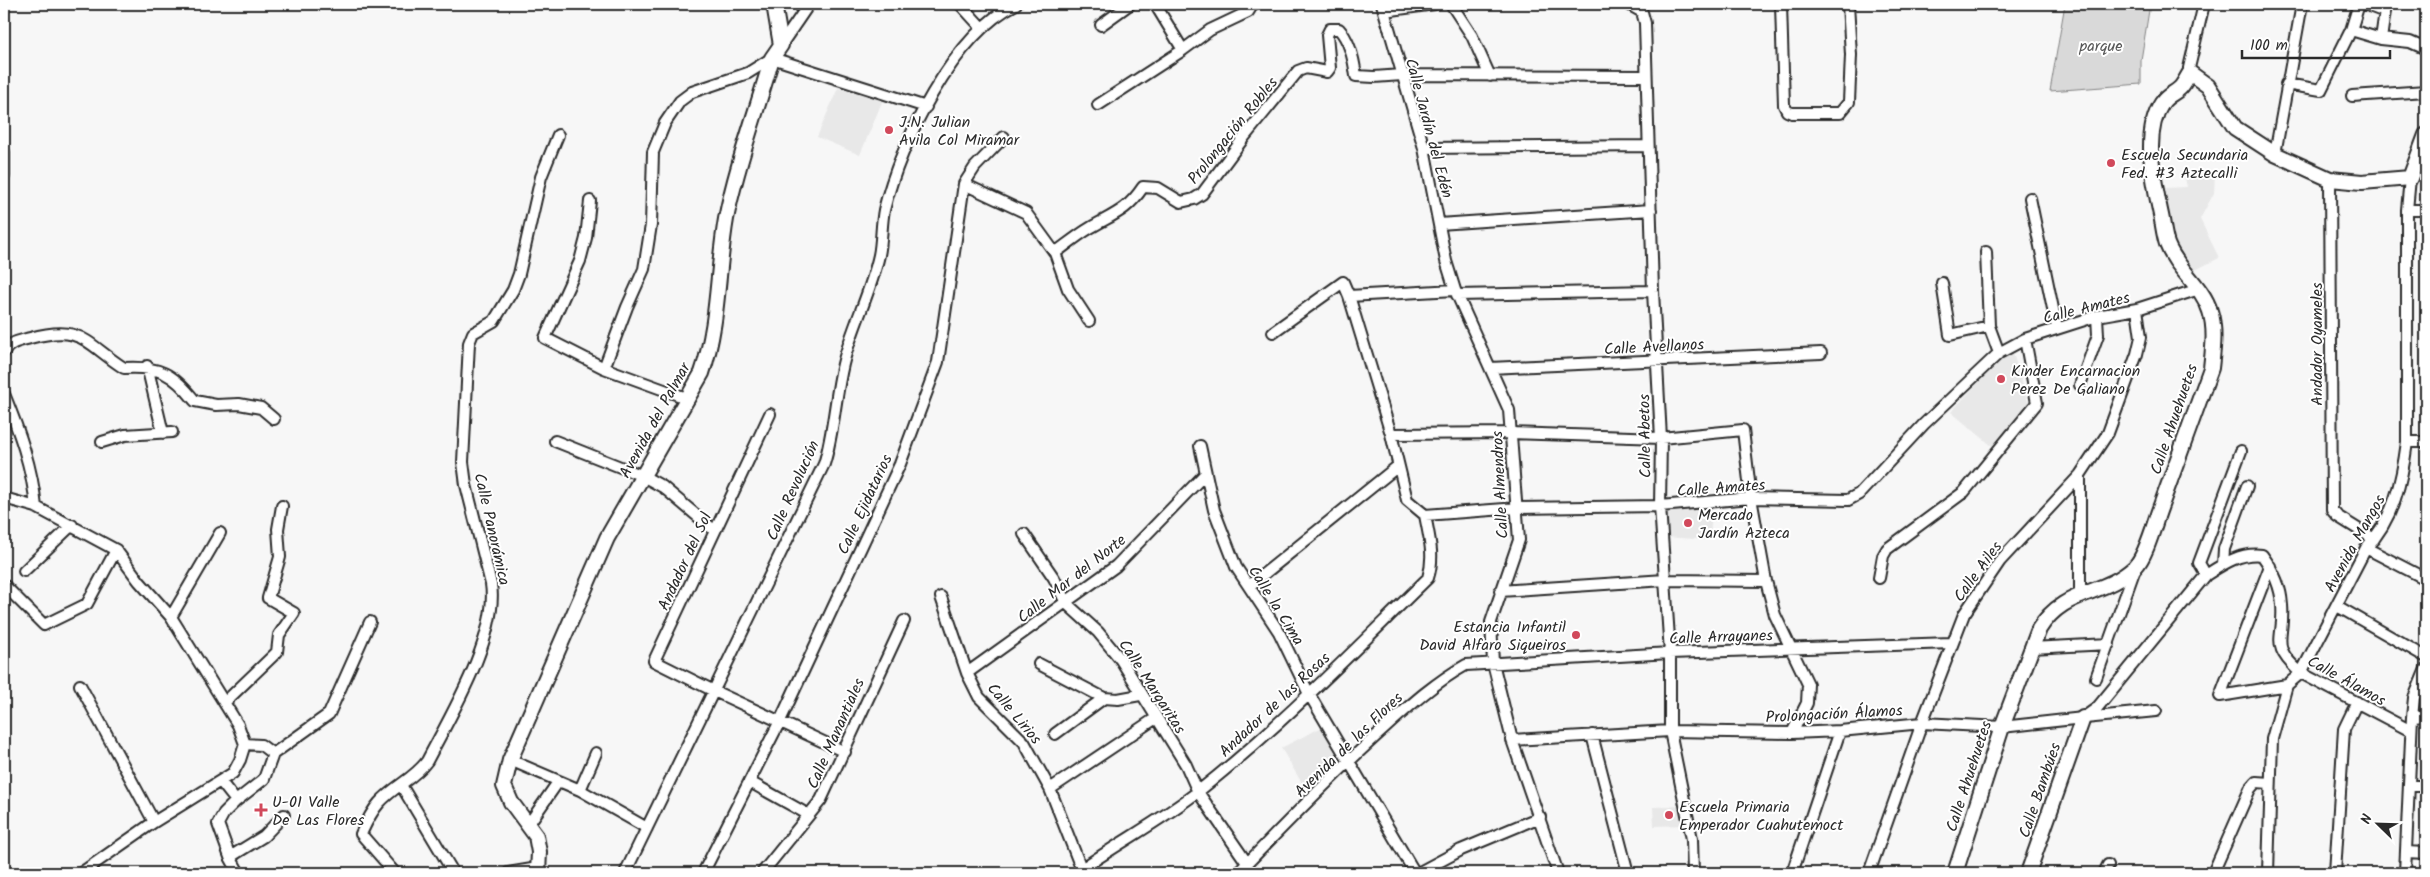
<svg xmlns="http://www.w3.org/2000/svg" width="2430" height="877" font-family="Kalam,sans-serif">
  <style>
    .built { fill: #e8e8e8 }
    .green { fill: #d9d9d9; stroke: #828282 }
    .lines { fill: none; stroke-linecap: round; stroke-linejoin: round }
    .street-casing { stroke: #2b2b2b; stroke-width: 14 }
    .secondary-casing { stroke: #2b2b2b; stroke-width: 18 }
    .street { stroke: #fff; stroke-width: 10 }
    .secondary { stroke: #fff; stroke-width: 14 }
    .poi-dot { fill: #d1495b; stroke: #fff; stroke-width: 2 }
    .labels { text-anchor: middle; stroke-width: 4; stroke-linejoin: round; paint-order: stroke }
    .park-label { font-size: 16px; fill: #565656; stroke: #fff }
    .poi-label { font-size: 16px; fill: #2b2b2b; stroke: #fff; text-anchor: start }
    .street-label { font-size: 16px; fill: #2b2b2b; stroke: #fff }
  </style>
  <rect width="100%" height="100%" fill="#f7f7f7"/>
  <filter id="ink" filterUnits="userSpaceOnUse"><feTurbulence type="fractalNoise" baseFrequency=".02" numOctaves="2"/><feDisplacementMap in="SourceGraphic" scale="10" xChannelSelector="R" yChannelSelector="G"/><feConvolveMatrix kernelMatrix="1 2 1 2 8 2 1 2 1" color-interpolation-filters="sRGB"/></filter>
  <g filter="url(#ink)">
    <path class="built" d="M838 88 884 97 860 155 817 137Z
      M2184 173 2215 175 2214 193 2200 219 2219 258 2195 270 2175 244 2164 188 2187 187Z
      M2011 347 2031 411 1997 450 1951 412Z
      M1664 508 1712 509 1710 540 1665 537Z
      M1322 727 1340 763 1306 790 1281 748Z
      M1683 806 1687 825 1654 826 1653 807Z"/>
    <path class="green" d="M2065 4H2150L2141 60V84L2050 91Z"/>
    <g class="lines">
      <g class="street-casing">
        <path id="street" d="M960 4 982 28
          M1155 4 1183 50
          M1382 4 1424 148 1446 261 1455 290 1509 410 1519 540 1491 622 1493 663 1512 740 1558 873
          M1451 4 1472 36 1490 76
          M1628 4 1642 12 1645 23 1653 291 1661 438 1660 506 1670 653V731L1692 839 1693 873
          M1781 4 1784 105 1787 111 1792 113H1840L1849 102 1851 55 1848 4
          M2364 4 2385 12
          M1384 11 1435 4
          M1101 25 1130 4
          M2351 30 2381 39 2410 42 2426 49
          M2381 39 2386 4
          M781 45 809 4
          M2190 73 2189 68 2204 4
          M2286 84 2321 90 2351 30 2359 4
          M2352 96 2426 91
          M1098 105 1183 50 1210 30 1248 12 1253 4
          M1424 148 1648 146
          M4 152V176
          M2275 154 2302 4
          M2330 179 2332 510 2337 516 2374 539
          M964 184 1026 213 1055 253 1068 289 1089 321
          M2030 198 2057 328
          M590 201 586 238 580 261 545 338 604 368 689 399
          M2407 210H2426
          M1439 224 1651 210
          M1986 252 1989 326 1999 353
          M1055 253C1066 245 1078 235 1090 228 1114 214 1127 211 1143 187L1158 188 1181 202 1194 199 1202 194 1245 136 1298 71 1306 68 1327 72 1330 68 1327 35 1330 29H1339C1350 41 1354 60 1356 76L1374 77 1402 75 1646 76
          M1942 283 1950 335 1989 326
          M1457 295 1653 291
          M1349 296 1455 290
          M1273 332 1343 282 1349 296 1391 434 1407 500 1425 515 1518 508 1660 506 1751 498 1848 500 1859 494 1924 424 1999 353 2025 339 2097 316 2137 309 2199 289
          M4 352C9 342 20 341 30 338 82 324 84 342 124 368 159 366 173 373 195 401L216 405 239 404 261 408 274 419
          M147 366 163 433
          M604 368 627 307 644 269 651 225 653 152 665 123 680 101 692 92 748 73 772 58 926 107
          M1490 368 1821 353
          M2080 385 2098 335 2097 316
          M4 394C19 431 32 466 36 507
          M770 414 654 661 714 691 845 752
          M1391 434 1511 433 1661 438 1743 430 1751 498 1766 581 1775 615 1808 684 1807 703 1792 733
          M555 441 643 476 663 487 715 531
          M102 442 125 435 172 432
          M2407 442H2426
          M1200 446 1214 510 1236 567 1279 632 1309 694 1415 873
          M2080 475V595
          M4 498 36 507 116 550 139 581 171 617 238 725 245 744
          M1024 534 1054 578 1066 603 1098 632 1121 660 1186 765 1198 792 1247 863
          M2366 548 2426 579
          M2223 564 2224 549 2247 486
          M24 571 72 525
          M2206 575 2199 563 2241 451
          M1879 578 1883 556 1887 549 1964 492 2037 403 2025 339
          M4 585 44 625 87 604 116 550
          M1249 586 1398 466
          M1500 591 1665 580 1766 581
          M941 597 967 673 979 697 1024 742 1050 789 1083 873
          M2337 606 2426 657
          M171 617 220 533
          M2031 648 2109 644
          M1039 664 1104 698 1118 699 1140 695
          M967 673 1116 566 1205 474
          M2096 678 2136 566
          M80 685 154 822
          M2220 696 2270 566
          M2220 696 2287 685
          M225 702 277 652 279 635 294 613 268 598 280 557 278 529 282 506
          M2412 717 2426 716
          M2085 718 2156 711
          M1055 734 1104 698
          M1592 735 1628 873
          M1512 740 1670 731 1792 733 1840 731 1922 723 2002 727 2083 718 2097 708 2206 575C2223 564 2241 552 2262 555 2273 570 2281 586 2282 605 2285 640 2268 644 2301 673L2411 731
          M273 754 329 714 370 622
          M510 760 580 790 647 828
          M221 782 236 801
          M750 782 809 815
          M401 785 453 872
          M2409 786H2426
          M1050 789 1156 718
          M580 790 596 753
          M528 825 558 782
          M2406 852 2426 853
          M230 857 264 836 284 815
          M81 873 154 822 233 773 240 760 245 744
          M239 873 230 857 218 824 224 813 236 801 264 779 273 754 261 745 245 744
          M395 873 361 834C366 823 371 812 379 803 394 786 414 779 427 761 451 715 499 635 491 584L466 485 463 462 469 343 473 333 494 321 513 290 519 274 541 177 558 135
          M508 873 538 868
          M625 873 824 464C834 432 835 397 843 364 852 327 871 292 879 255 882 241 881 225 884 210 900 143 953 35 1016 4
          M703 873 780 721 900 464 938 362 964 184 975 167 1004 137
          M762 873 821 800 904 621
          M1076 873C1116 844 1161 821 1200 790 1281 726 1354 650 1428 578 1435 556 1429 537 1425 515
          M1238 873C1283 826 1328 780 1376 736 1405 710 1432 684 1466 665L1670 653 1951 643
          M1418 873 1461 850 1540 817
          M1792 873 1840 731
          M1869 873 1922 723 1964 614 2000 561 2080 475 2108 433 2137 354 2141 337 2137 309
          M2104 873 2108 865
          M2213 873 2250 789 2256 782 2270 783
          M2268 873 2272 739 2287 685 2301 673 2366 548C2394 519 2402 480 2407 442V210L2410 178
          M2335 873 2344 729 2357 702
          M2405 873 2412 717 2414 698 2426 669"/>
      </g>
      <g class="secondary-casing">
        <path id="secondary" d="M538 873 539 852 536 836 511 802 504 786 510 760 607 538 702 373C719 323 717 271 726 219 736 167 757 110 772 58L781 45 774 4
          M1955 873 2002 727 2039 629C2064 588 2103 597 2135 567 2146 556 2154 525 2159 511 2176 463 2194 416 2211 368 2213 350 2216 329 2210 311 2202 285 2177 270 2167 244 2164 235 2163 224 2161 215 2154 182 2142 133 2162 103 2167 95 2174 94 2180 88 2184 84 2187 77 2190 73L2208 86 2235 128 2275 154 2330 179 2362 182 2410 178 2426 135
          M2028 873 2083 718"/>
      </g>
      <use href="#street" class="street"/>
      <use href="#secondary" class="secondary"/>
    </g>
  </g>
  <g class="poi-dot">
    <circle cx="889" cy="130" r="5"/>
    <circle cx="2111" cy="163" r="5"/>
    <circle cx="2001" cy="379" r="5"/>
    <circle cx="1688" cy="523" r="5"/>
    <circle cx="1576" cy="635" r="5"/>
    <path d="M258.5 802.5h5v5h5v5h-5v5h-5v-5h-5v-5h5z"/>
    <circle cx="1669" cy="815" r="5"/>
  </g>
  <g class="labels">
    <g class="park-label">
      <text x="2101" y="51">parque</text>
    </g>
    <g class="poi-label">
      <text x="899" y="127">J.N. Julian<tspan x="899" dy="18">Avila Col Miramar</tspan></text>
      <text x="2121" y="160">Escuela Secundaria<tspan x="2121" dy="18">Fed. #3 Aztecalli</tspan></text>
      <text x="2011" y="376">Kinder Encarnacion<tspan x="2011" dy="18">Perez De Galiano</tspan></text>
      <text x="1698" y="520">Mercado<tspan x="1698" dy="18">Jardín Azteca</tspan></text>
      <text x="1566" y="632" text-anchor="end">Estancia Infantil<tspan x="1566" dy="18">David Alfaro Siqueiros</tspan></text>
      <text x="272" y="807">U-01 Valle<tspan x="272" dy="18">De Las Flores</tspan></text>
      <text x="1679" y="812">Escuela Primaria<tspan x="1679" dy="18">Emperador Cuahutemoct</tspan></text>
    </g>
    <g class="street-label">
      <text transform="translate(1430 128) rotate(75)" y="6">Calle Jardín del Edén</text>
      <text transform="translate(1232 130) rotate(-51)" y="6">Prolongación Robles</text>
      <text transform="translate(2086 307) rotate(-14)" y="6">Calle Amates</text>
      <text transform="translate(2316 344) rotate(-90)" y="6">Andador Oyameles</text>
      <text transform="translate(1654 346) rotate(-3)" y="6">Calle Avellanos</text>
      <text transform="translate(2173 419) rotate(-71)" y="6">Calle Ahuehuetes</text>
      <text transform="translate(654 420) rotate(-61)" y="6">Avenida del Palmar</text>
      <text transform="translate(1644 436) rotate(-91)" y="6">Calle Abetos</text>
      <text transform="translate(1499 485) rotate(-93)" y="6">Calle Almendros</text>
      <text transform="translate(1721 487) rotate(-4)" y="6">Calle Amates</text>
      <text transform="translate(792 490) rotate(-66)" y="6">Calle Revolución</text>
      <text transform="translate(864 504) rotate(-65)" y="6">Calle Ejidatarios</text>
      <text transform="translate(493 529) rotate(77)" y="6">Calle Panorámica</text>
      <text transform="translate(2354 543) rotate(-61)" y="6">Avenida Mangos</text>
      <text transform="translate(684 561) rotate(-65)" y="6">Andador del Sol</text>
      <text transform="translate(1977 571) rotate(-54)" y="6">Calle Ailes</text>
      <text transform="translate(1071 578) rotate(-38)" y="6">Calle Mar del Norte</text>
      <text transform="translate(1277 605) rotate(58)" y="6">Calle la Cima</text>
      <text transform="translate(1721 636) rotate(-2)" y="6">Calle Arrayanes</text>
      <text transform="translate(2347 680) rotate(29)" y="6">Calle Álamos</text>
      <text transform="translate(1153 686) rotate(57)" y="6">Calle Margaritas</text>
      <text transform="translate(1274 704) rotate(-43)" y="6">Andador de las Rosas</text>
      <text transform="translate(1015 713) rotate(50)" y="6">Calle Lirios</text>
      <text transform="translate(1834 713) rotate(-3)" y="6">Prolongación Álamos</text>
      <text transform="translate(835 733) rotate(-66)" y="6">Calle Manantiales</text>
      <text transform="translate(1348 744) rotate(-44)" y="6">Avenida de las Flores</text>
      <text transform="translate(1968 776) rotate(-72)" y="6">Calle Ahuehuetes</text>
      <text transform="translate(2039 790) rotate(-71)" y="6">Calle Bambúes</text>
    </g>
  </g>
  <rect width="2430" height="877" fill="none" stroke="#fff" stroke-width="20"/>
  <rect x="10" y="10" width="2410" height="857" fill="none" stroke="#2b2b2b" stroke-width="2" filter="url(#ink)"/>
  <g transform="translate(2378 824) rotate(293)" stroke="#ffffff" stroke-width="4" paint-order="stroke">
  <path d="M0-4L9 19L0 12L-9 19Z" fill="#2b2b2b"/>
  <text y="-8" font-size="14" font-weight="bold" text-anchor="middle" fill="#2b2b2b">N</text>
  </g>
  <path d="M2242 50v8h148v-8" fill="none" stroke="#2b2b2b" stroke-width="2.5"/>
  <text x="2250" y="50" font-size="15" fill="#2b2b2b" stroke="#ffffff" stroke-width="4" paint-order="stroke">100 m</text>
</svg>
